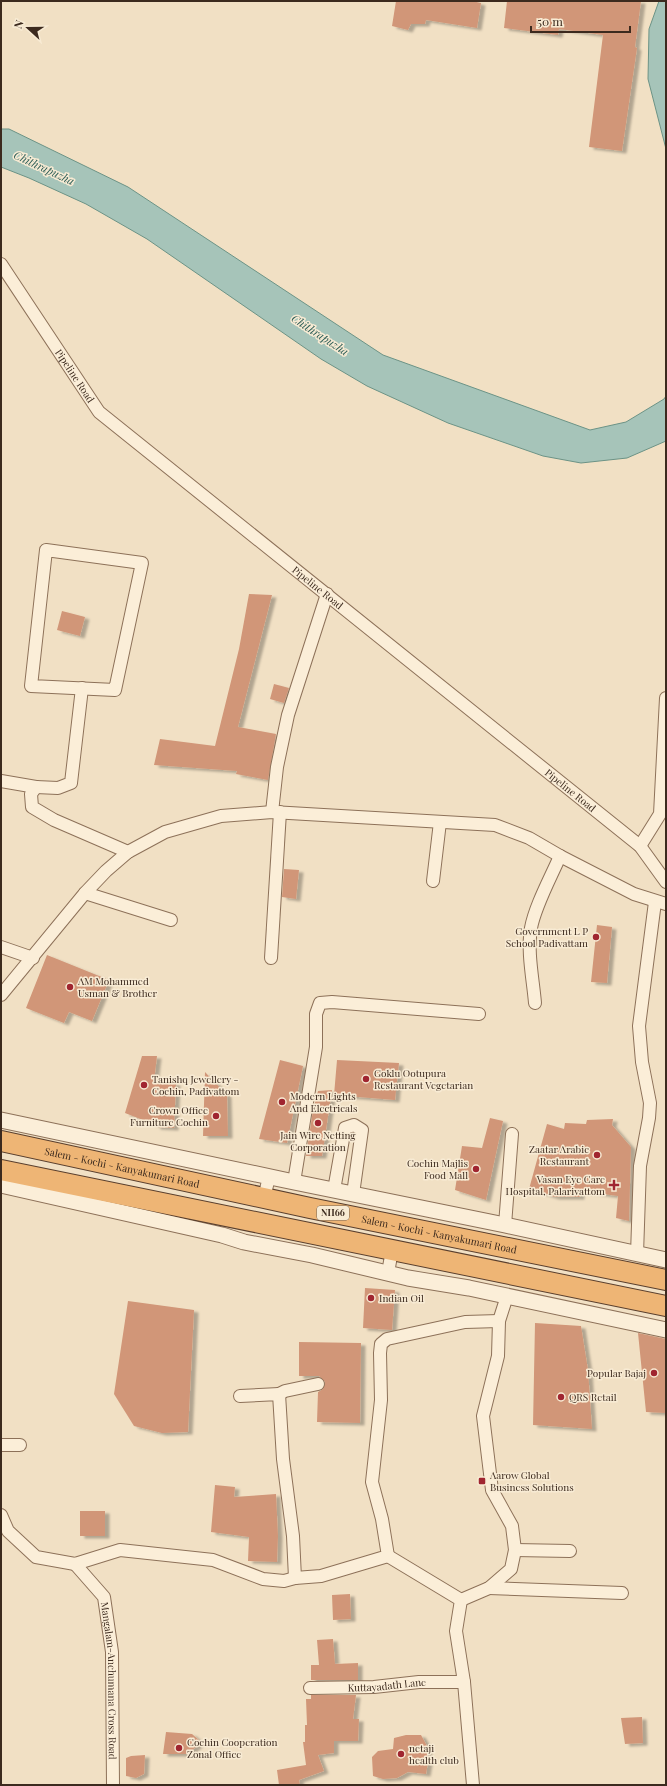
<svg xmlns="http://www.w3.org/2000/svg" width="667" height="1786" font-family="'Playfair Display',serif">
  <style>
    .water { fill: #a6c4b9; stroke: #6c9386 }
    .building { fill: #d19678; filter: url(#shadow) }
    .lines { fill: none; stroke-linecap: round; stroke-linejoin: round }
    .minor-casing { stroke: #8d7159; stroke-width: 14 }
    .tertiary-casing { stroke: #8d7159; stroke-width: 17 }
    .trunk-casing { stroke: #5a3f2d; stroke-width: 22 }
    .minor { stroke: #fbeed8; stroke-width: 12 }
    .tertiary { stroke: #fbeed8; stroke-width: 15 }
    .trunk { stroke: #eeb575; stroke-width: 20 }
    .poi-dot { fill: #a02530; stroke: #f8ebd4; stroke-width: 1.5 }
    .labels { text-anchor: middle; stroke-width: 3; stroke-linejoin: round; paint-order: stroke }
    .shield { fill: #f8ebd4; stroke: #746455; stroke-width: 1 }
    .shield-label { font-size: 9px; font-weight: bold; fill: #3c2a1e }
    .street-label { font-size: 10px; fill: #3c2a1e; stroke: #f8ebd4 }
    .poi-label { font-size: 10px; fill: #3c2a1e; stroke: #f8ebd4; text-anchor: start }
    .water-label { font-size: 11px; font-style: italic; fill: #2c5d56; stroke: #f8ebd4 }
  </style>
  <defs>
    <filter id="shadow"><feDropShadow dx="4.5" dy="2.5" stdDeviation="1" flood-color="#0004"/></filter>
  </defs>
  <rect width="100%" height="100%" fill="#f1e0c4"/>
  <path class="water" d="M659 1H666V149L648 79 649 29Z
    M1 129H9L128 187 383 355 590 430 626 422 664 399 666 396V441L627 458 581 463 543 456 448 423 367 386 321 359 147 239 86 204 29 178 1 167Z"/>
  <path class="building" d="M396 1H472L481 3 477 28 426 20 425 24H411L408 30 392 26Z
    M507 1H641L635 47 637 48 622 151 589 147 603 35 559 29 558 35 504 28Z
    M249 594 272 595 238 727 276 734 268 780 236 774 237 771 154 765 160 739 215 746 239 649Z
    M62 611 85 617 80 636 57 630Z
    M274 684 289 688 284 703 270 699Z
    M284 869 299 870 296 899 282 897Z
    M597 925 612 927 607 983 591 982Z
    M47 955 109 980 92 1021 69 1012 64 1023 26 1008Z
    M142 1056H157L154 1081 176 1083 174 1128 156 1127V1125L125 1113Z
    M280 1060 303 1066 287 1143 259 1139Z
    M337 1060 399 1063 395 1100 334 1095Z
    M205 1072 227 1095 228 1136H203Z
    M332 1090 322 1156H306L313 1110 318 1091Z
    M490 1118 503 1121 486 1200 455 1190 462 1146 482 1148Z
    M613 1119 612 1125 631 1147 629 1221 616 1218 618 1196 580 1191V1197H555L529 1189 547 1124 564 1129 565 1123 586 1124 587 1120Z
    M365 1288 395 1290 392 1330 363 1328Z
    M128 1301 194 1310 188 1432 162 1433 134 1426 114 1394Z
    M535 1323 581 1326 588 1370 592 1429 533 1425Z
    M638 1333 666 1339V1413L646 1412Z
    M299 1342 361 1343 360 1423 317 1422 318 1392 323 1389 325 1382 319 1376H299Z
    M215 1485 235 1487 234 1497 276 1494 278 1536 277 1562 248 1561 249 1537 211 1532Z
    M80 1511H105V1536H80Z
    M350 1594 351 1619 333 1620 332 1595Z
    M333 1639 335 1664 358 1663V1680H311V1665H319L317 1640Z
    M311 1695H356L353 1719H359L358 1741H334V1753L318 1755 324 1771 299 1780 300 1785H279L277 1770 306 1765 303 1742H305V1725H307L306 1699H311Z
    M642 1717 643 1743 625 1744 621 1718Z
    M166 1732 192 1734 201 1742 188 1754H163Z
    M406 1735H421L427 1746 428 1762 426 1774 408 1772 397 1778 383 1779 373 1776 372 1757 378 1751 393 1749 394 1738Z
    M145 1755 144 1774 136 1778 126 1776V1758L131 1756Z"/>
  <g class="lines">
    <g class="minor-casing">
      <g id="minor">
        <path id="s1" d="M1 264 99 412 640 846 666 882"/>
        <path d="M46 550 142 563 115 690 31 686Z"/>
        <path d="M1 781 36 787 31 794 32 807 54 820 128 852"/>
        <path d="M36 787 58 788 71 783 82 688"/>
        <path d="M272 812 277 767 288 715 327 594"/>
        <path d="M640 846 660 814 666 698"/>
        <path d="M433 881 440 822"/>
        <path d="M85 893 171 920"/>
        <path d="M1 947 33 958"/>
        <path d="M271 958 280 812"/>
        <path d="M1 995 85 893 106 871 128 852 165 832 221 816 272 812 495 825 529 838 560 856 634 894 666 904"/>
        <path d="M535 1003C533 979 527 952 531 928 535 906 551 877 560 856"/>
        <path d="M294 1182 316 1047V1014L320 1003 332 1002 479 1014"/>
        <path d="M334 1190 345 1128 354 1125 362 1130 353 1194"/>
        <path d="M264 1198 269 1177"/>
        <path d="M505 1225 512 1134"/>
        <path d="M637 1254 640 1166 649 1118 650 1103 642 1062 639 1026 655 902"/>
        <path d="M388 1273 392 1250"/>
        <path d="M279 1394 285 1391 318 1384"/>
        <path d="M240 1396 279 1394 283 1459 293 1536 295 1578"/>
        <path d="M1 1445H20"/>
        <path d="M1 1515 8 1531 36 1557 75 1564 120 1550 213 1560 263 1579 284 1581 295 1578 321 1576 388 1556 382 1519 372 1482 381 1400 380 1353 381 1344 387 1339 465 1322 499 1321"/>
        <path d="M515 1550 570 1551"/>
        <path d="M388 1556 461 1600 456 1631 464 1682 473 1785"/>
        <path id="s2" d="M75 1564 104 1597 112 1652 113 1785"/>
        <path d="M489 1588 622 1593"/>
        <path d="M461 1600 489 1588 511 1569 515 1550 512 1526 492 1490 483 1416 498 1356 499 1321 507 1296"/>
        <path id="s3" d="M310 1688 374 1687 419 1682H464"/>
      </g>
    </g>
    <g class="tertiary-casing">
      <path id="tertiary" d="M1 1120 294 1182 505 1225 666 1260
        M1 1185 222 1235 244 1242 312 1255 408 1278 469 1288 666 1330"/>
    </g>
    <g class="trunk-casing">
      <g id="trunk">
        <path id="s4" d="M1 1141 310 1208 666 1280"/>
        <path d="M1 1170 666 1306"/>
      </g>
    </g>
    <use href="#minor" class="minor"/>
    <use href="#tertiary" class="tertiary"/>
    <use href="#trunk" class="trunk"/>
  </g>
  <g class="poi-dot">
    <circle cx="596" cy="937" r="4"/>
    <circle cx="70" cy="987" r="4"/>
    <circle cx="366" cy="1079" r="4"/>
    <circle cx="144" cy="1085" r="4"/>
    <circle cx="282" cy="1102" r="4"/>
    <circle cx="216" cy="1116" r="4"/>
    <circle cx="318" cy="1123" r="4"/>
    <circle cx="597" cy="1155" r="4"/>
    <circle cx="476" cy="1169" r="4"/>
    <path d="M612 1179h4v4h4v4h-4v4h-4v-4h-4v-4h4z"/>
    <circle cx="371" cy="1298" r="4"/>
    <circle cx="654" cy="1373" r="4"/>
    <circle cx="561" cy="1397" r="4"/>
    <rect x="478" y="1477" width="8" height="8" rx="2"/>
    <circle cx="179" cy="1748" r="4"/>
    <circle cx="401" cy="1754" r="4"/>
  </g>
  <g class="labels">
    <rect class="shield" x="317" y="1206" width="32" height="14" rx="3"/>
    <g class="shield-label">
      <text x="333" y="1216">NH66</text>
    </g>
    <g class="street-label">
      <text dy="4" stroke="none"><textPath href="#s1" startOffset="134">Pipeline Road</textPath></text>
      <text dy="4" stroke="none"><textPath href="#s1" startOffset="458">Pipeline Road</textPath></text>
      <text dy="4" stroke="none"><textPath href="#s1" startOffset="782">Pipeline Road</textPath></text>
      <text dy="4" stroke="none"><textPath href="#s4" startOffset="124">Salem - Kochi - Kanyakumari Road</textPath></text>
      <text dy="4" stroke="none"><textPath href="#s4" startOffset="448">Salem - Kochi - Kanyakumari Road</textPath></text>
      <text dy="4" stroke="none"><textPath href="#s2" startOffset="128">Mangalam-Anchumana Cross Road</textPath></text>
      <text dy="4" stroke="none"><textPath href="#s3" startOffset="77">Kuttayadath Lane</textPath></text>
    </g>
    <g class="poi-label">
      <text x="588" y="935" text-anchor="end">Government L P<tspan x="588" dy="12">School Padivattam</tspan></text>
      <text x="78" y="985">AM Mohammed<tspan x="78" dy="12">Usman &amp; Brother</tspan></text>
      <text x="374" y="1077">Goklu Ootupura<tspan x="374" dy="12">Restaurant Vegetarian</tspan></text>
      <text x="152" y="1083">Tanishq Jewellery -<tspan x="152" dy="12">Cochin, Padivattom</tspan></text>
      <text x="290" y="1100">Modern Lights<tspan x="290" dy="12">And Electricals</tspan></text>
      <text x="208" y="1114" text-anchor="end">Crown Office<tspan x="208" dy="12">Furniture Cochin</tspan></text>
      <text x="318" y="1139" text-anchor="middle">Jain Wire Netting<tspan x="318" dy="12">Corporation</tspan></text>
      <text x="589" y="1153" text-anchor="end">Zaatar Arabic<tspan x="589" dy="12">Restaurant</tspan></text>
      <text x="468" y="1167" text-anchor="end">Cochin Majlis<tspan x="468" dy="12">Food Mall</tspan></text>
      <text x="605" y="1183" text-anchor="end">Vasan Eye Care<tspan x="605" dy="12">Hospital, Palarivattom</tspan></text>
      <text x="379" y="1302">Indian Oil</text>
      <text x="646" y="1377" text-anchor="end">Popular Bajaj</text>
      <text x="569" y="1401">QRS Retail</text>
      <text x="490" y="1479">Aarow Global<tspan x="490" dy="12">Business Solutions</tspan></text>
      <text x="187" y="1746">Cochin Cooperation<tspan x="187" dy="12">Zonal Office</tspan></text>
      <text x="409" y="1752">netaji<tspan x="409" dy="12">health club</tspan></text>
    </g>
    <g class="water-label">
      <text transform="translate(44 168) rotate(25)" y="4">Chithrapuzha</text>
      <text transform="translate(320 335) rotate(33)" y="4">Chithrapuzha</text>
    </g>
  </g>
  <rect width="667" height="1786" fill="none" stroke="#3c2a1e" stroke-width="4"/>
  <g transform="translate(28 28) rotate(291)" stroke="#f8ebd4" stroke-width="3" paint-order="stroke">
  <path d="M0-3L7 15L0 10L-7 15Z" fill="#3c2a1e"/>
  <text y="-6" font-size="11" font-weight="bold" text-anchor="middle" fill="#3c2a1e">N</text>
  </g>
  <path d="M531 26v6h99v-6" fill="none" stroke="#3c2a1e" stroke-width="2"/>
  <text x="537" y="26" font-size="12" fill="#3c2a1e" stroke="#f8ebd4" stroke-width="3" paint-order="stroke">50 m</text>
</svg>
